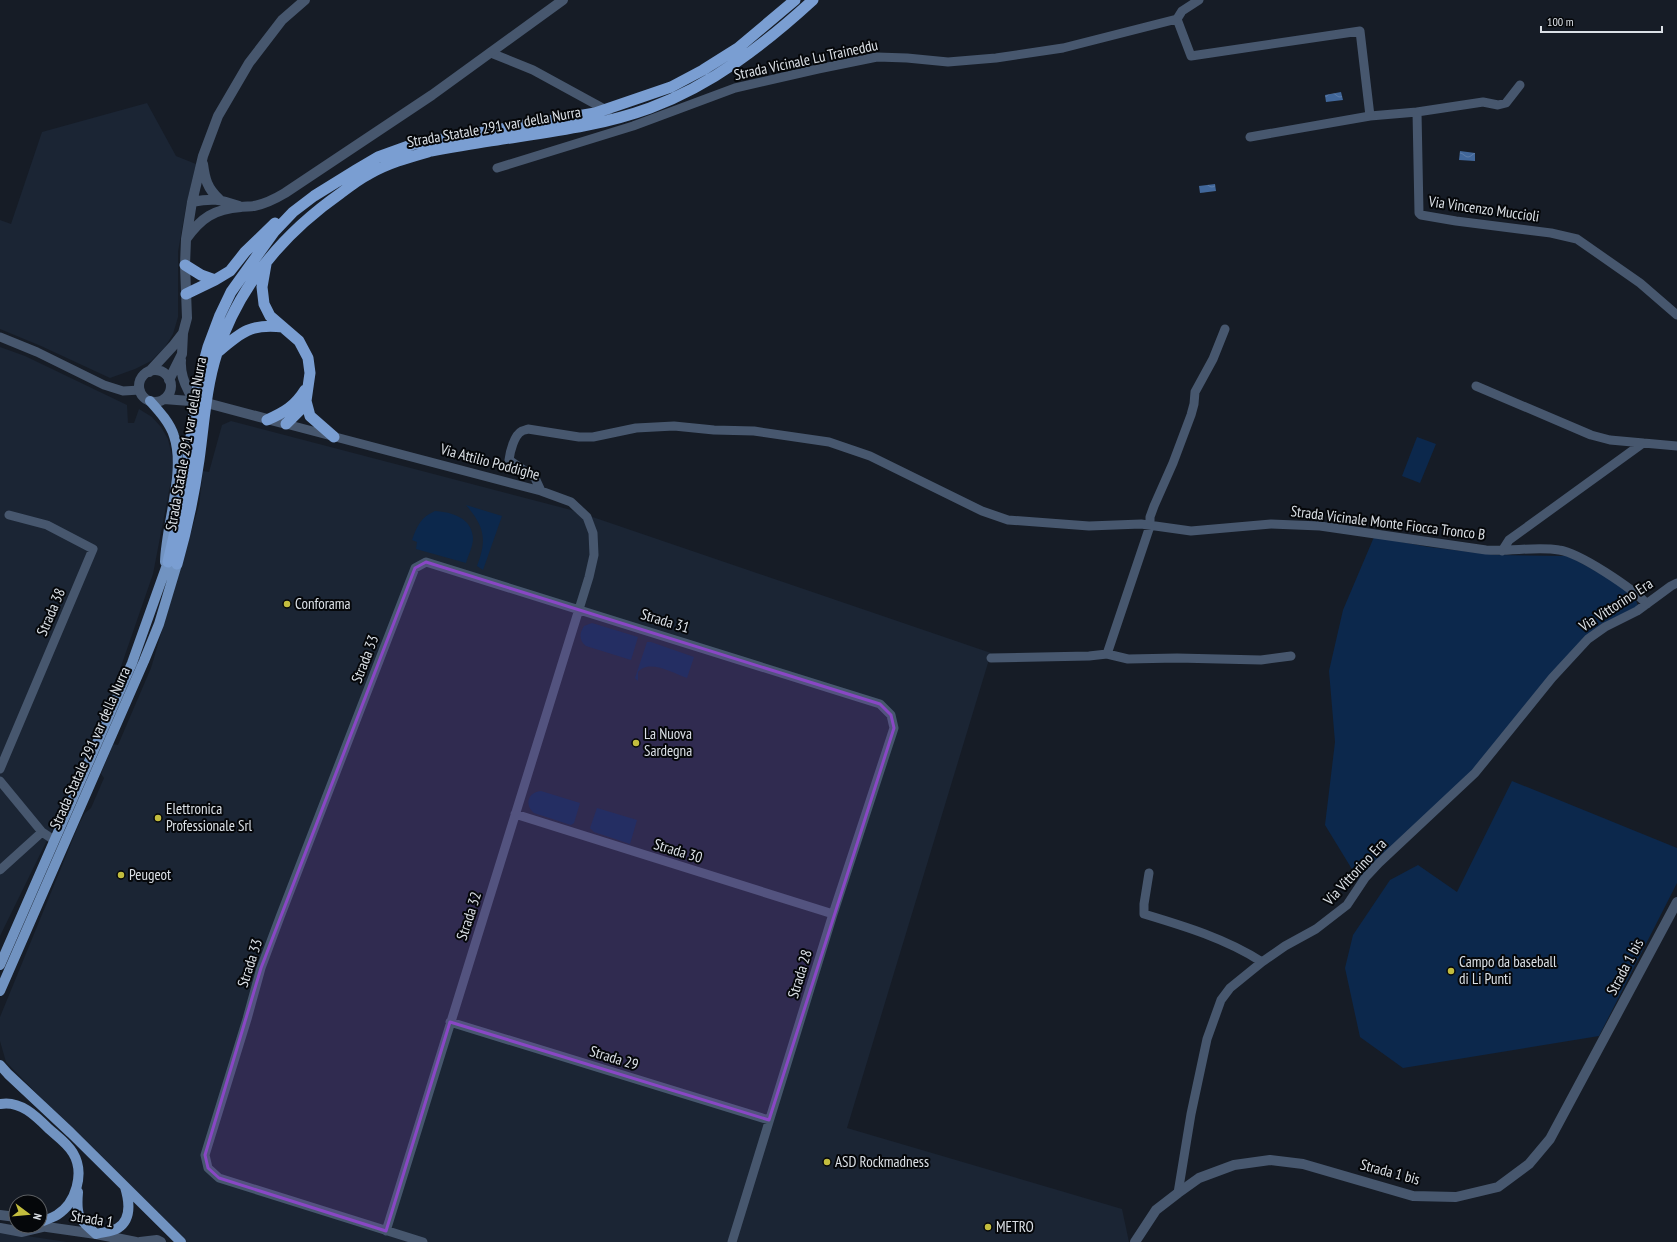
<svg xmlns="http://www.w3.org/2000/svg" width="1677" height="1242" font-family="'PT Sans Narrow',sans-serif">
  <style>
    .built { fill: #1b2534 }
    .green { fill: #0c284c }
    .water { fill: url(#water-waves) }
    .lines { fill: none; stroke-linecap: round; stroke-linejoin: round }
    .minor { stroke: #47576e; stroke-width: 9 }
    .tertiary { stroke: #47576e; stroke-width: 10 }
    .primary { stroke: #7193c1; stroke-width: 10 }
    .trunk { stroke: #7a9ed2; stroke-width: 11 }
    .marked { fill: #8947c5; fill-opacity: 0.2; stroke: #8947c5; stroke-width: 3; stroke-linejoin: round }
    .poi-dot { fill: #c3bd3e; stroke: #05070a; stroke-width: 1.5 }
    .labels { text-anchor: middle; stroke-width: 4; stroke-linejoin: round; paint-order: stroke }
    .street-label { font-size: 15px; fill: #dbe0e6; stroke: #05070a }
    .poi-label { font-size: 15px; fill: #dbe0e6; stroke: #05070a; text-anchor: start }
  </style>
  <defs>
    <pattern id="water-waves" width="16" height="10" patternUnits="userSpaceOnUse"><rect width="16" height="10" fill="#41679a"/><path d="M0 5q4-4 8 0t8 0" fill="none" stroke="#5c7ca8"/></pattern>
  </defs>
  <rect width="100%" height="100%" fill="#161c26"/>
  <path class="built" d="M147 103 176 156 196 164 186 206 178 252V317L173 334 165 347 151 361 135 369 110 378 41 346 0 329V220L11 224 42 132Z
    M0 347 25 356 127 405 128 423H134L139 409 152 417 161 427 168 439 174 465 153 574 116 681 53 828 0 936Z
    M231 421 575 511 991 653 847 1128 1122 1209 1129 1242H182L6 1062 0 1041V1017L79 824 85 813 91 808 104 778 101 774 113 744 118 745 151 668 199 505 203 471 209 472 222 425Z
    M0 1232 67 1242H0Z"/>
  <path class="green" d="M1417 437 1436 444 1420 483 1402 476Z
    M466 505 502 516 483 570 477 566C487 540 485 527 466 505Z
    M435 511C452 512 472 518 473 538 473 547 468 555 466 563L416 549 417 542 412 540C417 526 421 517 435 511Z
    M1374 537 1429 547 1496 555 1568 556 1632 591 1639 608 1586 641 1435 816 1358 879 1325 825 1335 742 1329 671 1343 610Z
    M592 623 638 637 631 660 586 646C579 640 579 634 584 626Z
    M647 642H651L694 657 687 678C673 673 649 659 638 672V681L635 678Z
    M1512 781 1677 848V883L1599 1036 1403 1068 1360 1037 1345 968 1353 935 1390 880 1418 865 1457 892Z
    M541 791 580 803 574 823 571 825 534 813C524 805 528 792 541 791Z
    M597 808 637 820 630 844 594 832 590 828Z"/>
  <path class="water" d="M1341 92 1343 100 1326 102 1325 95Z
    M1460 151 1475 153V161L1459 160Z
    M1215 184 1216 191 1200 193 1199 186Z"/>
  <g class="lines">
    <path class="minor" d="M1177 19 1191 56 1360 31 1370 116 1417 112 1419 213 1421 215 1456 221 1551 233 1577 239 1640 283 1677 315
      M1177 19 1182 11 1199 0
      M491 53 533 70 608 111
      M1417 112 1483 102 1498 105 1506 103 1520 85
      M1250 137 1370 116
      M497 168 633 126 735 88 818 69 877 57 907 58 948 62 996 58 1063 48 1177 19
      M0 337 37 352 104 385 123 391 140 390
      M1476 386 1591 435 1610 440 1677 446
      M286 424 541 491 571 502 587 517 593 533 594 555 589 577 386 1231
      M541 491 535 478 509 460C510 452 514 435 522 431 524 430 526 430 528 429L579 437H593L636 428 674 426 714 430 754 431 829 442 870 456 982 511 1008 520 1089 526 1141 524 1191 531 1271 524 1320 526 1486 550C1510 552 1536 546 1559 550 1580 553 1632 588 1647 604
      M1502 551 1509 540 1643 443
      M1107 654 1150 526V517L1154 506 1173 463 1191 415 1194 404 1195 392 1213 359 1225 329
      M991 658 1089 656 1107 654 1128 659 1177 658 1261 660 1291 656
      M0 769 93 549 47 525 9 515
      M0 781 42 832 54 840
      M515 814 833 914
      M0 870 42 832
      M1149 873 1144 904V914C1184 926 1227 939 1262 962
      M450 1022 769 1120
      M1178 1193 1191 1114 1207 1039 1221 1000 1230 988 1262 962 1285 946 1316 929 1347 905 1365 878 1379 863 1475 773 1552 678 1588 639 1605 627 1637 611 1671 586 1677 583
      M423 1242 219 1178 208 1168 205 1155 247 1019 261 968 280 917 415 568 426 562 880 704 891 715 894 728 833 914 732 1242"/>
    <path class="tertiary" d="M203 164C205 179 207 188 219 199
      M192 202C213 198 219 199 239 206
      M186 239C201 218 214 209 241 207 245 206 250 207 254 206 265 204 275 199 285 193L432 95 563 0
      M181 360C180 372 183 381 189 392
      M139 386a16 16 0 1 1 32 0a16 16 0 1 1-32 0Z
      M149 372 173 346 183 333
      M169 380 182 354 183 333 187 318 185 265 186 239 192 202 203 156 218 116 249 63 282 20 305 0
      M164 399 203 402 286 424
      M0 1215 16 1217
      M40 1226 96 1234 136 1242
      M0 1228 22 1232 43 1227
      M140 1242 157 1240 161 1242
      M1135 1242 1156 1210 1178 1193 1199 1178 1234 1165 1270 1160 1303 1164 1413 1196 1456 1197 1498 1187 1529 1164 1550 1139 1677 902"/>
    <path class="primary" d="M150 401C159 411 170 423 174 436 186 471 166 524 165 562
      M0 965 132 663 168 562
      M0 991 144 661 159 624 177 564
      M0 1065 8 1074 71 1133 181 1242
      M0 1104C20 1100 36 1116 49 1129 57 1136 68 1144 73 1153 85 1173 76 1203 57 1215 52 1218 45 1220 40 1222
      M78 1192C76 1216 78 1218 96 1234 102 1232 112 1232 118 1228 132 1219 129 1200 125 1187"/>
    <path class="trunk" d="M266 264 262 287 264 304 270 316 299 341 308 358 310 373 306 401 302 408 286 424
      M185 265 201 275 215 280
      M186 294 215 280 230 271 245 252 275 223
      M219 351C241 332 252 323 283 327
      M306 401 310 416 334 437
      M267 420C285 412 295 406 305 390
      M168 562 183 497 198 384 208 347 220 315 231 292 274 232 293 212 314 196 356 170 378 157 414 144 595 113 671 87 703 70 738 48 795 0
      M177 564C187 529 194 495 199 460 204 424 206 387 217 353 239 285 284 233 341 193 350 186 359 179 369 174 388 163 410 157 431 151 453 147 475 143 497 140 549 132 601 126 650 108 712 85 765 44 813 0"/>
  </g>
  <path class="marked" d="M426 562 880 704 891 715 894 728 769 1120 450 1022 386 1231 219 1178 208 1168 205 1155 261 968 415 568Z"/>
  <g class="poi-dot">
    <circle cx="287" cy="604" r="4"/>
    <circle cx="636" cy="743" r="4"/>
    <circle cx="158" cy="818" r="4"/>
    <circle cx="121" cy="875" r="4"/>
    <circle cx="1451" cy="971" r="4"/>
    <circle cx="827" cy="1162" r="4"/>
    <circle cx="988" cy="1227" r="4"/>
  </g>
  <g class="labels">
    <g class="street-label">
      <text transform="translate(806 60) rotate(-12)" y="5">Strada Vicinale Lu Traineddu</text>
      <text transform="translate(494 127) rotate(-10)" y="5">Strada Statale 291 var della Nurra</text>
      <text transform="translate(1484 209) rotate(8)" y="5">Via Vincenzo Muccioli</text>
      <text transform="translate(186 444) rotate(-80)" y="5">Strada Statale 291 var della Nurra</text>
      <text transform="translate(490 462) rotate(15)" y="5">Via Attilio Poddighe</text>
      <text transform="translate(1388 523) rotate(7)" y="5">Strada Vicinale Monte Fiocca Tronco B</text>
      <text transform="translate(1616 605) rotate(-33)" y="5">Via Vittorino Era</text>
      <text transform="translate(51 612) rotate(-67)" y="5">Strada 38</text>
      <text transform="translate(665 621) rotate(17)" y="5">Strada 31</text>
      <text transform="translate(365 659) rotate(-69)" y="5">Strada 33</text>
      <text transform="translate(90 748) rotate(-66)" y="5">Strada Statale 291 var della Nurra</text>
      <text transform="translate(678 851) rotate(17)" y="5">Strada 30</text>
      <text transform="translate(1355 872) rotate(-47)" y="5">Via Vittorino Era</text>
      <text transform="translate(469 916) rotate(-72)" y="5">Strada 32</text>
      <text transform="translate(250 963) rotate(-72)" y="5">Strada 33</text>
      <text transform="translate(1625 967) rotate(-62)" y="5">Strada 1 bis</text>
      <text transform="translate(800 974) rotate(-73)" y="5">Strada 28</text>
      <text transform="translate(614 1058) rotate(17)" y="5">Strada 29</text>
      <text transform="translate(1390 1172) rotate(15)" y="5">Strada 1 bis</text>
      <text transform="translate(92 1219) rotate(9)" y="5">Strada 1</text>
    </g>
    <g class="poi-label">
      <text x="295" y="609">Conforama</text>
      <text x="644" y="739">La Nuova<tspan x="644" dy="17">Sardegna</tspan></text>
      <text x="166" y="814">Elettronica<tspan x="166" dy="17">Professionale Srl</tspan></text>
      <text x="129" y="880">Peugeot</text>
      <text x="1459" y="967">Campo da baseball<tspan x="1459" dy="17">di Li Punti</tspan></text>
      <text x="835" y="1167">ASD Rockmadness</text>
      <text x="996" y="1232">METRO</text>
    </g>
  </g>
  <g transform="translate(28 1214) rotate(106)"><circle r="19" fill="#05070a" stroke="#5b5e62"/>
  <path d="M0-3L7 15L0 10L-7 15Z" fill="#c3bd3e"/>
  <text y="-6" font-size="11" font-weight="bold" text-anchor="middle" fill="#dbe0e6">N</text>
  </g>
  <path d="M1541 26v6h121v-6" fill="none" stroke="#dbe0e6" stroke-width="2"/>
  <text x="1547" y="26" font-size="12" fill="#dbe0e6" stroke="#05070a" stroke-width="3" paint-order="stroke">100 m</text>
</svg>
